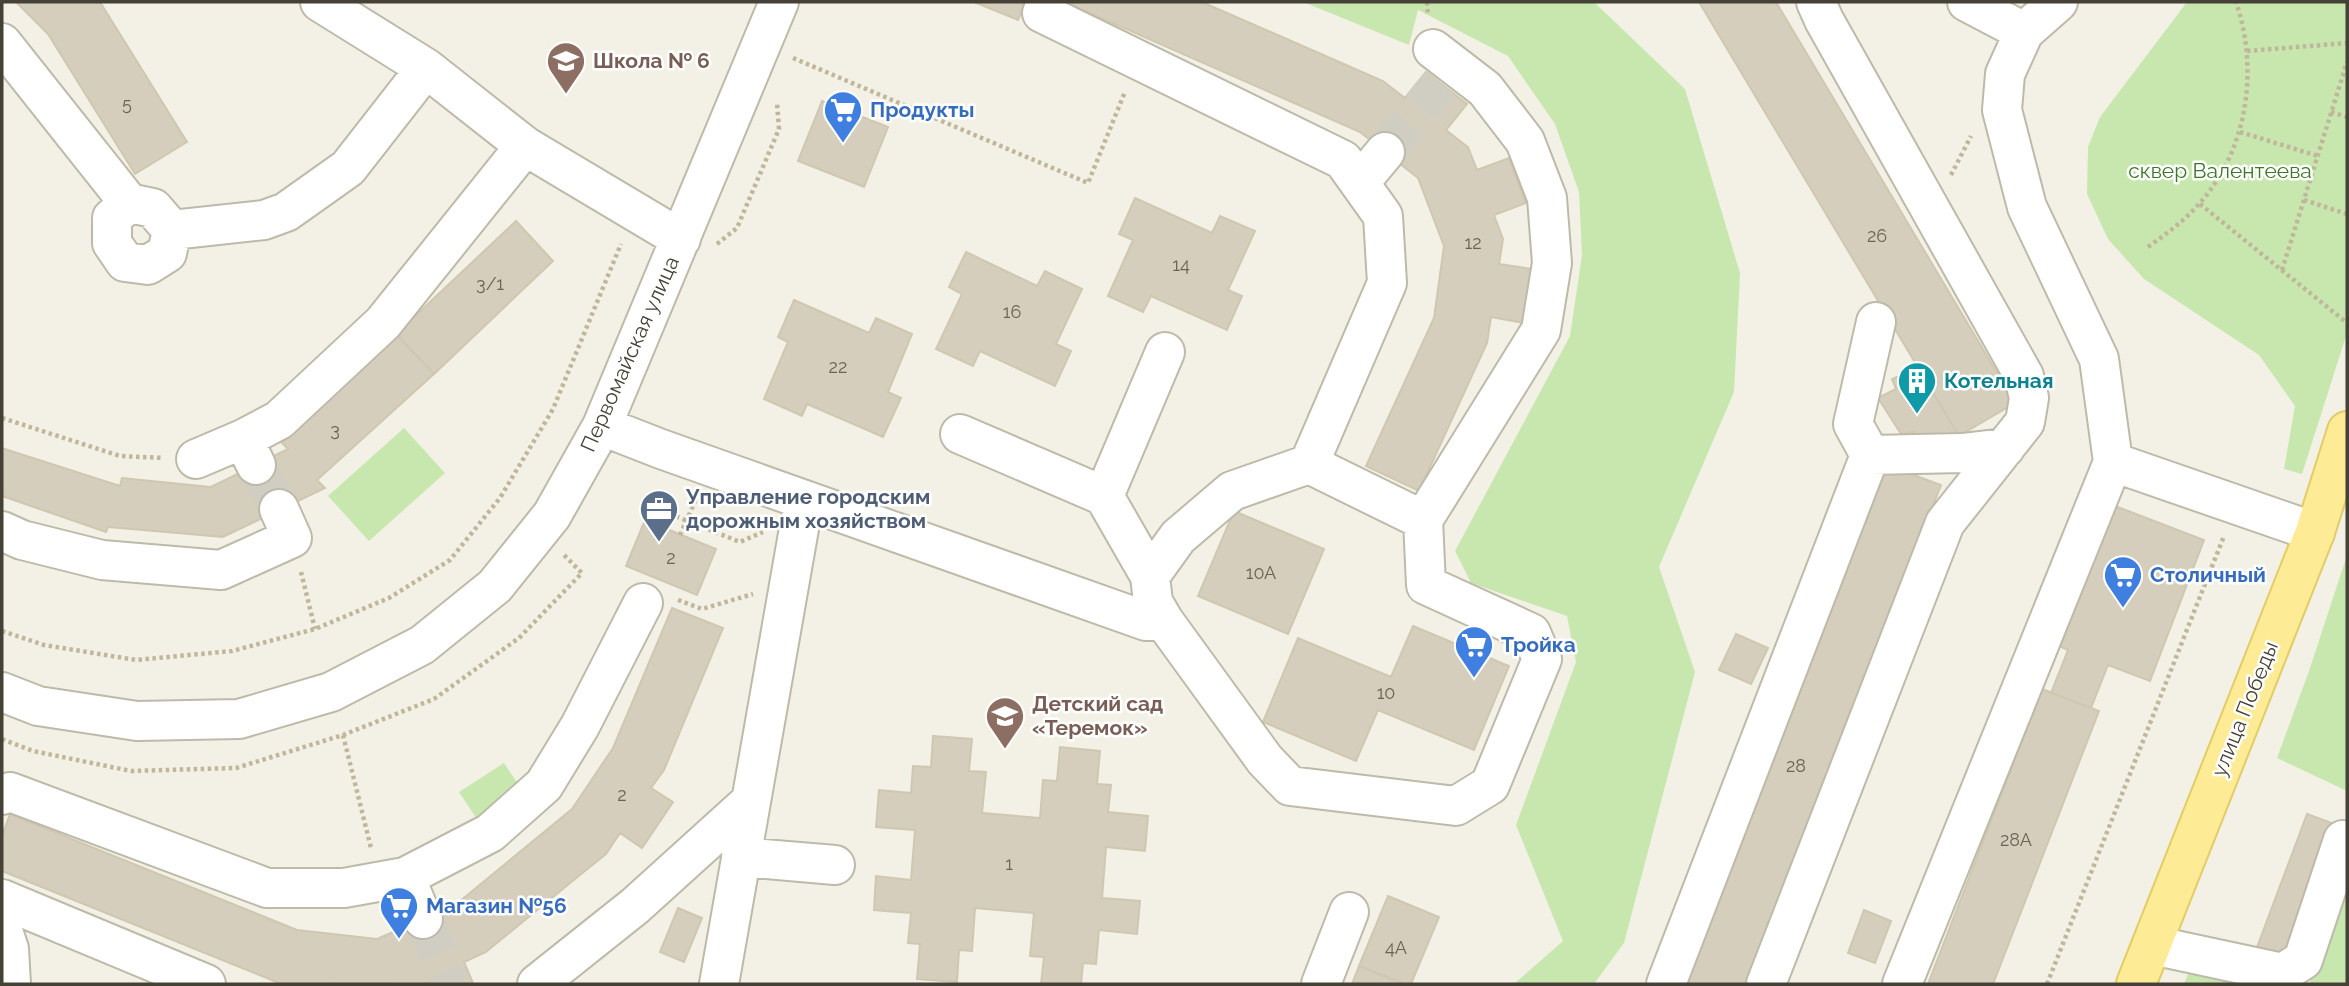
<svg xmlns="http://www.w3.org/2000/svg" width="2349" height="986" font-family="Raleway,sans-serif">
  <style>
    .green { fill: #c7e7af }
    .building { fill: #d5cebc; stroke: #cfc7af; stroke-width: 2 }
    .lines { fill: none; stroke-linecap: round; stroke-linejoin: round }
    .minor-tunnel { stroke: #d0cec3; stroke-width: 38; stroke-dasharray: 38 19; stroke-linecap: butt }
    .minor-casing { stroke: #bebaa9; stroke-width: 42 }
    .major-casing { stroke: #e3cc65; stroke-width: 42 }
    .path { stroke: #c0b79a; stroke-width: 4.5; stroke-dasharray: 3.5 3.5; stroke-linecap: butt }
    .minor { stroke: #fff; stroke-width: 38 }
    .major { stroke: #fdec95; stroke-width: 38 }
    .labels { text-anchor: middle; stroke-width: 5; stroke-linejoin: round; paint-order: stroke }
    .number-label { font-size: 18px; fill: #6a6458 }
    .education-label { font-size: 21px; font-weight: bold; fill: #785e54; stroke: #fff; text-anchor: start }
    .shop-label { font-size: 21px; font-weight: bold; fill: #366cbe; stroke: #fff; text-anchor: start }
    .park-label { font-size: 21px; fill: #3e7729; stroke: #fff }
    .street-label { font-size: 21px; fill: #464136; stroke: #fff }
    .culture-label { font-size: 21px; font-weight: bold; fill: #0d838f; stroke: #fff; text-anchor: start }
    .service-label { font-size: 21px; font-weight: bold; fill: #4e5e75; stroke: #fff; text-anchor: start }
  </style>
  <rect width="100%" height="100%" fill="#f3f1e6"/>
  <path class="green" d="M1303 2H1594L1685 89 1740 273 1734 392 1659 567 1695 672 1624 943 1594 984H1514L1563 941 1516 825 1576 662 1567 616 1471 583 1455 551 1570 336 1582 255 1579 192 1555 124 1508 56 1418 10 1409 45Z
    M2187 2H2347V333L2302 474 2284 469 2295 406 2259 355 2144 279 2108 239 2087 194 2088 147 2100 117Z
    M404 428 445 473 369 541 328 496Z
    M2347 555V791L2277 758 2309 671Z
    M504 763 522 790 477 819 459 792Z
    M2347 883V984H2309Z
    M2190 969 2276 984H2184Z"/>
  <path class="building" d="M16 2H100L187 142 135 174 48 34Z
    M974 2H1026L1018 20Z
    M1065 2H1202L1383 81 1405 98 1426 72 1467 104 1446 130 1468 147 1477 170 1509 158 1526 203 1494 215 1503 239 1499 264 1532 269 1524 323 1491 317 1487 343 1419 491 1366 466 1434 318 1444 246 1418 178 1360 132Z
    M1699 2H1776L2015 403 1959 436Z
    M822 101 888 127 864 187 798 161Z
    M1135 198 1212 233 1220 216 1255 231 1228 290 1242 296 1227 330 1151 296 1143 312 1108 296 1133 240 1119 234Z
    M516 221 553 261 434 374 396 334Z
    M966 252 1037 286 1045 271 1082 289 1056 344 1071 351 1055 386 980 351 973 366 936 349 962 294 949 287Z
    M794 300 869 333 876 318 912 334 888 392 901 398 883 437 807 404 802 416 764 399 788 342 778 337Z
    M396 334 434 374 317 480 325 488 223 537 108 527 106 532 2 496V448L120 486 122 478 211 487 288 449 282 443Z
    M1918 368 1959 436 1919 442 1914 432 1901 434 1878 398 1896 389 1892 379Z
    M1879 462 1941 485 1746 984H1676Z
    M2110 504 2204 540 2150 681 2108 665 2091 708 2051 693 2068 650 2055 644Z
    M1234 511 1324 549 1288 634 1198 596Z
    M645 520 716 549 697 595 626 566Z
    M672 608 723 628 664 770 651 788 673 802 642 848 620 833 606 854 575 879 486 952 464 962 473 983 471 984 279 983 2 871V836L10 814 297 930 377 939 454 906 572 809 613 748Z
    M1413 626 1509 666 1474 750 1378 710 1356 761 1263 722 1298 638 1391 677Z
    M1736 634 1768 648 1751 684 1719 670Z
    M2042 689 2099 711 1993 984H1928Z
    M933 736 972 739 969 771 986 772 982 813 1040 818 1043 780 1057 781 1060 747 1100 751 1097 784 1111 785 1108 812 1148 816 1145 851 1106 847 1102 898 1140 901 1137 934 1099 930 1096 964 1083 963 1081 984H1041L1044 957 1030 956 1034 913 975 908 972 951 959 950 957 982 917 979 920 944 908 943 911 913 874 910 876 876 911 880 915 830 876 827 879 790 911 793 913 766 931 767Z
    M2307 814 2340 826 2289 963 2256 950Z
    M1388 896 1439 917 1411 984H1404L1359 966Z
    M678 908 702 918 684 962 660 952Z
    M1864 910 1891 921 1875 963 1848 953Z
    M1359 966 1404 984H1352Z"/>
  <g class="lines">
    <path class="minor-tunnel" d="M1385 152 1440 83
      M256 465 279 509
      M423 919 451 984"/>
    <g class="minor-casing">
      <path id="minor" d="M320 2 426 68 525 146 681 239
        M1047 2 1042 13 1343 160 1383 216 1387 283 1309 464 1232 491 1178 537 1150 576 1153 602 1164 621 1265 760 1290 786 1456 806 1490 785 1542 659 1531 633 1426 585 1423 520 1309 464
        M1967 2 2024 32
        M2058 2 2024 32 2005 74 2002 110 2027 207 2099 359 2113 462 2315 532
        M2 43 129 203 153 208 172 230 167 253 148 265 125 262 112 243V218L129 203
        M1360 182 1385 152
        M172 230 264 220 286 212 348 168 426 68
        M1876 322 1853 424 1870 455 1962 453 2005 448
        M602 426 661 449 1146 621H1164
        M960 434 1104 496
        M196 459 243 439
        M256 465 243 439 279 420 383 323 525 146
        M1423 520 1541 330 1552 263 1547 198 1525 141 1485 89 1433 49
        M2 531 22 540 102 560 221 570 292 538 279 509
        M1150 576 1104 496 1165 352
        M2 692 38 706 137 721 239 719 331 692 422 645 495 586 552 515 602 426 779 2
        M2 795 10 792 267 888H344L405 877 490 833 544 785 580 726 643 603
        M741 857 835 865
        M405 877 423 919
        M2 899 206 984
        M2 928 9 949 11 984
        M2152 945 2283 973 2303 960 2343 840
        M537 984 635 906 751 801
        M719 984 804 500
        M1321 984 1349 912
        M1666 984 1870 455
        M1766 984 1945 523 2025 422 2029 398 2024 376 1824 20 1816 2
        M1902 984 2113 462"/>
    </g>
    <g class="major-casing">
      <path id="major" d="M2136 984 2315 532 2347 431"/>
    </g>
    <path class="path" d="M1427 2 1428 15
      M2247 51 2347 43
      M793 58 1088 183 1125 92
      M2331 112 2347 117
      M2240 132 2318 156
      M1951 175 1971 136
      M2304 200 2347 214
      M2200 204 2347 323
      M717 244 737 228 779 129 777 103
      M2148 247C2166 234 2183 222 2198 205 2248 151 2259 69 2236 2
      M2282 270 2347 62
      M2 418 120 456 164 458
      M650 506 740 542 763 532
      M680 535 697 497
      M301 572 315 629
      M678 600 702 609 753 594
      M2 631 44 645 136 660 232 651 315 629 389 598 450 560 500 498 553 409 621 244
      M343 735 371 848
      M2 739 33 751 131 771 236 768 343 735 434 699 519 638 582 573 563 554
      M2047 984 2224 536"/>
    <use href="#minor" class="minor"/>
    <use href="#major" class="major"/>
  </g>
  <defs>
    <g id="school-pin" transform="scale(2.0125)"><path d="M0 17L-7.5 6A9.5 9.5 0 1 1 7.5 6Z" fill="#8d6e63" stroke="#fff"/><path d="M0-5L7-2L0 1L-7-2ZM-4 1L0 2.5L4 1V4Q0 6-4 4Z" fill="#fff"/></g>
    <g id="supermarket-pin" transform="scale(2.0125)"><path d="M0 17L-7.5 6A9.5 9.5 0 1 1 7.5 6Z" fill="#3f7fe0" stroke="#fff"/><path d="M-6-5.5h2.5l.6 2H6L4.5 2H-2.5L-4.4-4H-6ZM-1.5 3.2a1.3 1.3 0 1 0 .1 0ZM3 3.2a1.3 1.3 0 1 0 .1 0Z" fill="#fff"/></g>
    <g id="building-pin" transform="scale(2.0125)"><path d="M0 17L-7.5 6A9.5 9.5 0 1 1 7.5 6Z" fill="#0f9aa8" stroke="#fff"/><path d="M-4-6H4V6H1V3H-1V6H-4ZM-2.5-4.3h1.7v1.8h-1.7ZM.8-4.3h1.7v1.8H.8ZM-2.5-1h1.7V.8h-1.7ZM.8-1h1.7V.8H.8Z" fill="#fff"/></g>
    <g id="office-pin" transform="scale(2.0125)"><path d="M0 17L-7.5 6A9.5 9.5 0 1 1 7.5 6Z" fill="#5c6f8a" stroke="#fff"/><path d="M-6-3h4V-5.5h4V-3h4V5H-6ZM-1-4.5V-3h2v-1.5ZM-6 0V1H6V0Z" fill="#fff"/></g>
  </defs>
  <g fill-rule="evenodd">
    <use href="#school-pin" x="566" y="61"/>
    <use href="#supermarket-pin" x="843" y="110"/>
    <use href="#building-pin" x="1917" y="381"/>
    <use href="#office-pin" x="659" y="509"/>
    <use href="#supermarket-pin" x="2123" y="575"/>
    <use href="#supermarket-pin" x="1474" y="645"/>
    <use href="#school-pin" x="1005" y="716"/>
    <use href="#supermarket-pin" x="399" y="906"/>
  </g>
  <g class="labels">
    <g class="number-label">
      <text x="127" y="110">5</text>
      <text x="1877" y="242">26</text>
      <text x="1473" y="249">12</text>
      <text x="1181" y="271">14</text>
      <text x="490" y="290">3/1</text>
      <text x="1012" y="318">16</text>
      <text x="838" y="373">22</text>
      <text x="335" y="436">3</text>
      <text x="671" y="564">2</text>
      <text x="1261" y="579">10А</text>
      <text x="1386" y="699">10</text>
      <text x="1796" y="772">28</text>
      <text x="622" y="801">2</text>
      <text x="2016" y="846">28А</text>
      <text x="1009" y="870">1</text>
      <text x="1396" y="954">4А</text>
    </g>
    <g class="education-label">
      <text x="593" y="68">Школа № 6</text>
      <text x="1032" y="711">Детский сад<tspan x="1032" dy="24">«Теремок»</tspan></text>
    </g>
    <g class="shop-label">
      <text x="870" y="117">Продукты</text>
      <text x="2150" y="582">Столичный</text>
      <text x="1501" y="652">Тройка</text>
      <text x="426" y="913">Магазин №56</text>
    </g>
    <g class="park-label">
      <text x="2220" y="178">сквер Валентеева</text>
    </g>
    <g class="street-label">
      <text transform="translate(630 354) rotate(-66)" y="7">Первомайская улица</text>
      <text transform="translate(2245 709) rotate(-68)" y="7">улица Победы</text>
    </g>
    <g class="culture-label">
      <text x="1944" y="388">Котельная</text>
    </g>
    <g class="service-label">
      <text x="686" y="504">Управление городским<tspan x="686" dy="24">дорожным хозяйством</tspan></text>
    </g>
  </g>
  <rect width="2349" height="986" fill="none" stroke="#464136" stroke-width="7"/>
</svg>
